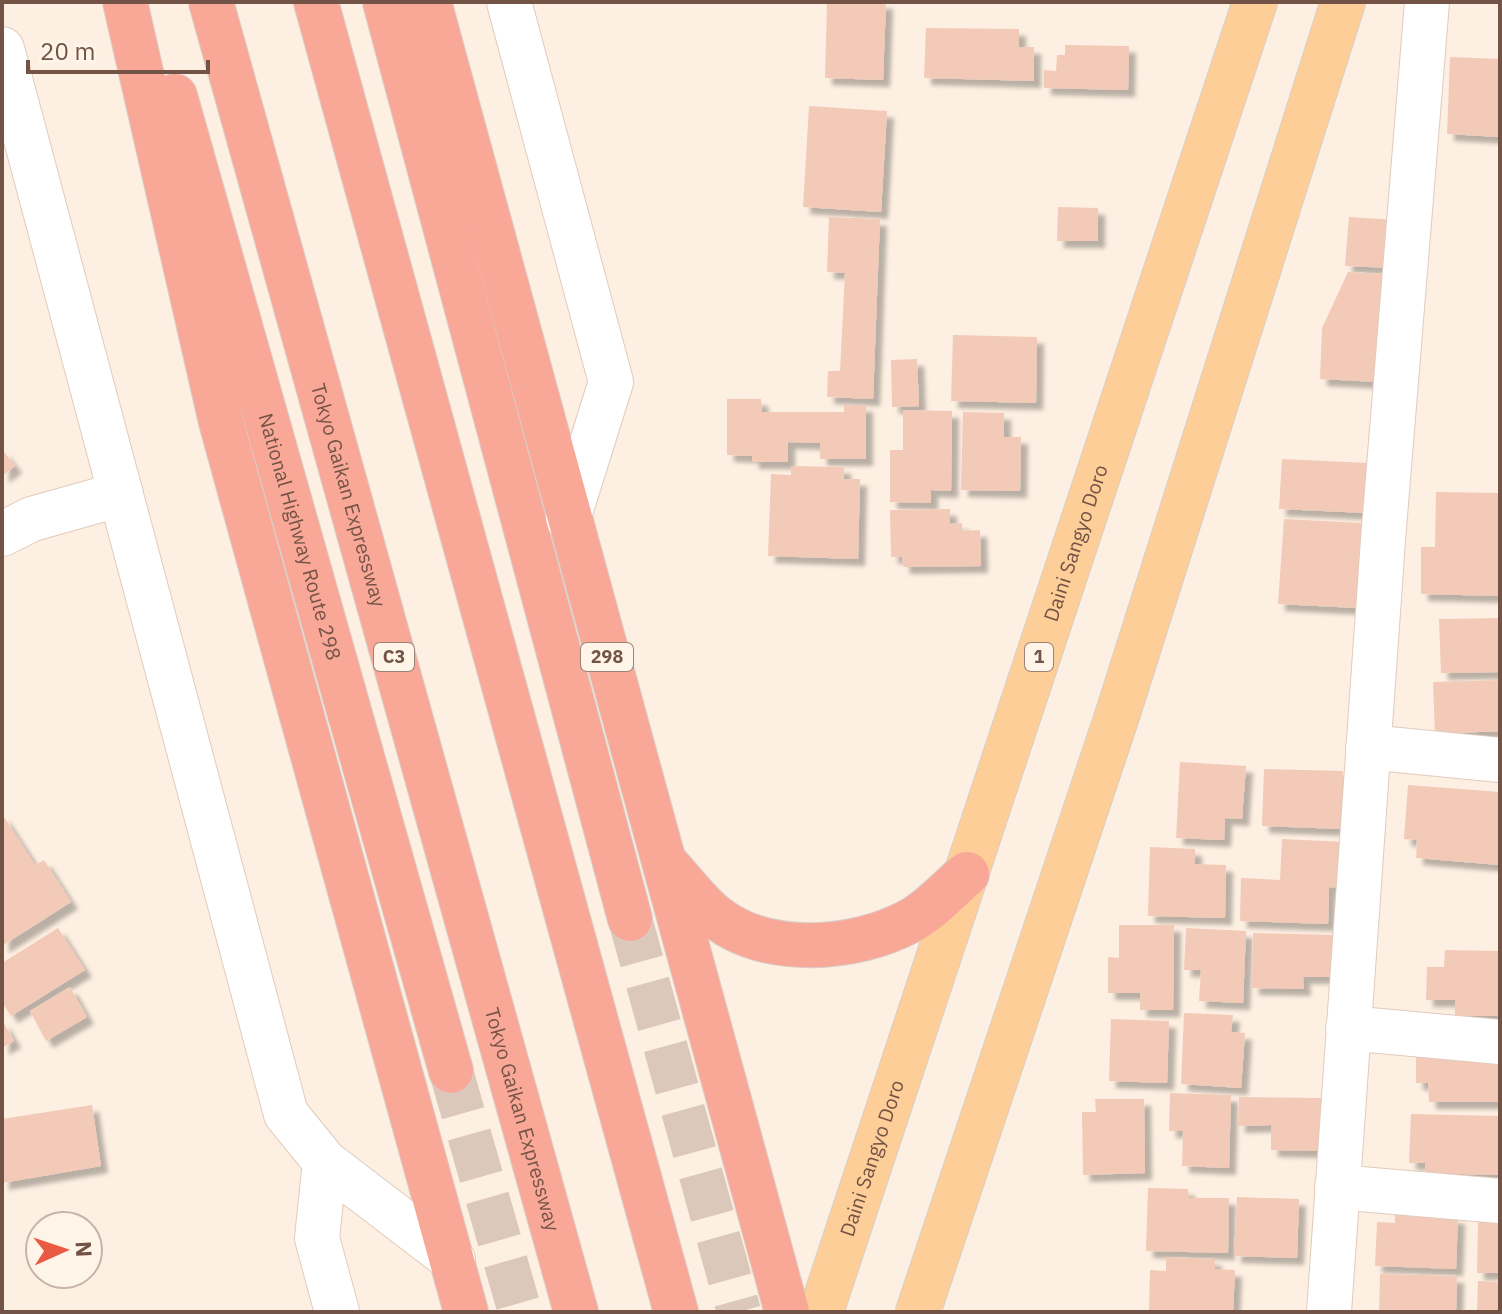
<svg xmlns="http://www.w3.org/2000/svg" width="1502" height="1314" font-family="'IBM Plex Sans',sans-serif">
  <style>
    .building { fill: #f3cab8; filter: url(#shadow) }
    .lines { fill: none; stroke-linecap: round; stroke-linejoin: round }
    .highway-tunnel { stroke: #dbc8ba; stroke-width: 44; stroke-dasharray: 44 22; stroke-linecap: butt }
    .minor-casing { stroke: #e1cbbd; stroke-width: 46 }
    .major-casing { stroke: #d8cfcb; stroke-width: 46 }
    .highway-casing { stroke: #d8cfcb; stroke-width: 46 }
    .minor { stroke: #fff; stroke-width: 44 }
    .major { stroke: #fdce97; stroke-width: 44 }
    .highway { stroke: #f9a796; stroke-width: 44 }
    .labels { text-anchor: middle; stroke-width: 8; stroke-linejoin: round; paint-order: stroke }
    .shield { fill: #fff4e8; stroke: #9e8377; stroke-width: 2 }
    .shield-label { font-size: 18px; font-weight: bold; fill: #745347 }
    .street-label { font-size: 20px; fill: #745347; stroke: #fff4e8 }
  </style>
  <defs>
    <filter id="shadow"><feDropShadow dx="7" dy="7" stdDeviation="2" flood-color="#0004"/></filter>
  </defs>
  <rect width="100%" height="100%" fill="#fdefe1"/>
  <path class="building" d="M827 2H886L883 80 825 78Z
    M926 28 1019 29V47H1034V81L924 78Z
    M1065 45 1129 46 1128 90 1044 88V70L1056 71 1057 55H1065Z
    M1450 57 1500 59V137L1447 134Z
    M809 106 887 111 881 212 803 207Z
    M1058 207 1098 208V241H1057Z
    M829 217 880 219 873 399 827 397 828 371H840L845 273 827 272Z
    M1349 217 1396 220 1393 268 1345 266Z
    M1348 272 1384 274 1378 382 1320 379 1322 328Z
    M953 335 1037 337 1036 403 951 401Z
    M917 359 919 406 892 407 891 360Z
    M727 399H761L762 412H844V405H866V459H820V443L788 442V462H752V456L727 455Z
    M903 410 952 411 951 491 931 490V503L890 502V450H903Z
    M963 412 1004 413V437H1021L1020 491 961 490Z
    M2 449 15 466 2 476Z
    M1282 459 1368 463 1366 513 1279 509Z
    M791 466 844 467V479H860L858 559 768 556 771 474 791 475Z
    M1436 492 1500 493V596L1421 594V547H1435Z
    M950 509V524L962 523V531L980 530 981 566 903 567 902 557H891L890 510Z
    M1284 519 1362 523 1357 608 1278 604Z
    M1500 618V672L1441 673 1439 619Z
    M1500 680V731L1435 734 1433 682Z
    M1180 762 1246 766 1242 819 1225 818 1224 840 1176 838Z
    M1264 769 1343 771 1341 829 1262 826Z
    M1408 785 1500 792V865L1416 858 1417 840 1404 839Z
    M2 814 35 865 44 860 71 902 2 946Z
    M1282 839 1346 842 1344 888 1329 887 1328 924 1240 921 1241 878 1280 880Z
    M1150 847 1195 849V864L1226 865 1225 918 1148 916Z
    M1119 925H1174L1173 1010H1140V993H1108V957L1119 958Z
    M58 928 85 970 11 1016 2 1002V963Z
    M1186 928 1246 931 1243 1003 1199 1001 1201 970H1184Z
    M1253 933 1335 935 1334 977H1303L1304 989 1252 988Z
    M1445 950 1500 951V1016H1455V1000H1426L1427 967H1444Z
    M70 987 87 1017 46 1041 30 1011Z
    M1184 1013 1233 1015 1231 1032 1245 1033 1241 1088 1181 1084Z
    M1111 1019 1169 1021 1167 1083 1109 1081Z
    M2 1020 14 1041 2 1048Z
    M1416 1050H1485V1063H1500V1102H1429L1428 1083H1416Z
    M1170 1093 1231 1095 1229 1168 1182 1166 1183 1131H1169Z
    M1239 1097 1323 1098V1151L1271 1150V1125L1238 1126Z
    M1095 1099H1144L1145 1173 1083 1175 1082 1112H1096Z
    M92 1105 101 1166 2 1183V1119Z
    M1411 1114 1500 1116V1175L1425 1173V1163H1409Z
    M1148 1188 1188 1189 1189 1198H1229L1228 1253 1146 1251Z
    M1237 1197 1299 1199 1297 1258 1234 1256Z
    M1395 1215 1458 1217 1456 1269 1375 1266 1377 1222 1395 1223Z
    M1478 1222H1500V1273H1477Z
    M1166 1257 1215 1259V1269L1235 1270 1233 1312H1149L1150 1270 1166 1271Z
    M1380 1274 1457 1276 1456 1312H1379Z
    M1478 1281 1500 1282V1312H1477Z"/>
  <g class="lines">
    <path class="highway-tunnel" d="M630 919 739 1312
      M451 1071 520 1312"/>
    <g class="minor-casing">
      <path id="minor" d="M509 2 611 382 568 519
        M2 49 286 1114 325 1162 453 1260
        M2 534 32 519 121 494
        M1368 747 1500 760
        M1348 1028 1500 1042
        M325 1162 317 1238 337 1312
        M1337 1187 1500 1201
        M1329 1312 1383 540 1427 2"/>
    </g>
    <g class="major-casing">
      <g id="major">
        <path id="s1" d="M821 1312 1255 2"/>
        <path d="M918 1312 1118 713 1343 2"/>
      </g>
    </g>
    <g class="highway-casing">
      <g id="highway">
        <path d="M125 2 221 422 466 1312"/>
        <path id="s2" d="M211 2 576 1312"/>
        <path d="M316 2 676 1312"/>
        <path d="M385 2 630 919"/>
        <path d="M429 2 787 1312"/>
        <path id="s3" d="M175 96 451 1071"/>
        <path d="M669 867C684 883 699 904 716 917 768 957 854 951 910 921 930 911 949 889 967 874"/>
      </g>
    </g>
    <use href="#minor" class="minor"/>
    <use href="#major" class="major"/>
    <use href="#highway" class="highway"/>
  </g>
  <g class="labels">
    <g class="shield">
      <rect x="374" y="643" width="40" height="28" rx="6"/>
      <rect x="581" y="643" width="52" height="28" rx="6"/>
      <rect x="1025" y="643" width="28" height="28" rx="6"/>
    </g>
    <g class="shield-label">
      <text x="394" y="663">C3</text>
      <text x="607" y="663">298</text>
      <text x="1039" y="663">1</text>
    </g>
    <g class="street-label">
      <text dy="7" stroke="none"><textPath href="#s2" startOffset="512">Tokyo Gaikan Expressway</textPath></text>
      <text dy="7" stroke="none"><textPath href="#s3" startOffset="458">National Highway Route 298</textPath></text>
      <text dy="7" stroke="none"><textPath href="#s1" startOffset="810">Daini Sangyo Doro</textPath></text>
      <text dy="7" stroke="none"><textPath href="#s2" startOffset="1160">Tokyo Gaikan Expressway</textPath></text>
      <text dy="7" stroke="none"><textPath href="#s1" startOffset="162">Daini Sangyo Doro</textPath></text>
    </g>
  </g>
  <rect width="1502" height="1314" fill="none" stroke="#745347" stroke-width="8"/>
  <g transform="translate(64 1250) rotate(87)"><circle r="38" fill="#fff4e8" stroke="#c7b4a8" stroke-width="2"/>
  <path d="M0-6L14 30L0 20L-14 30Z" fill="#ea5942"/>
  <text y="-12" font-size="22" font-weight="bold" text-anchor="middle" fill="#745347">N</text>
  </g>
  <path d="M28 60v12h180v-12" fill="none" stroke="#745347" stroke-width="4"/>
  <text x="40" y="60" font-size="24" fill="#745347" stroke="#fff4e8" stroke-width="6" paint-order="stroke">20 m</text>
</svg>
